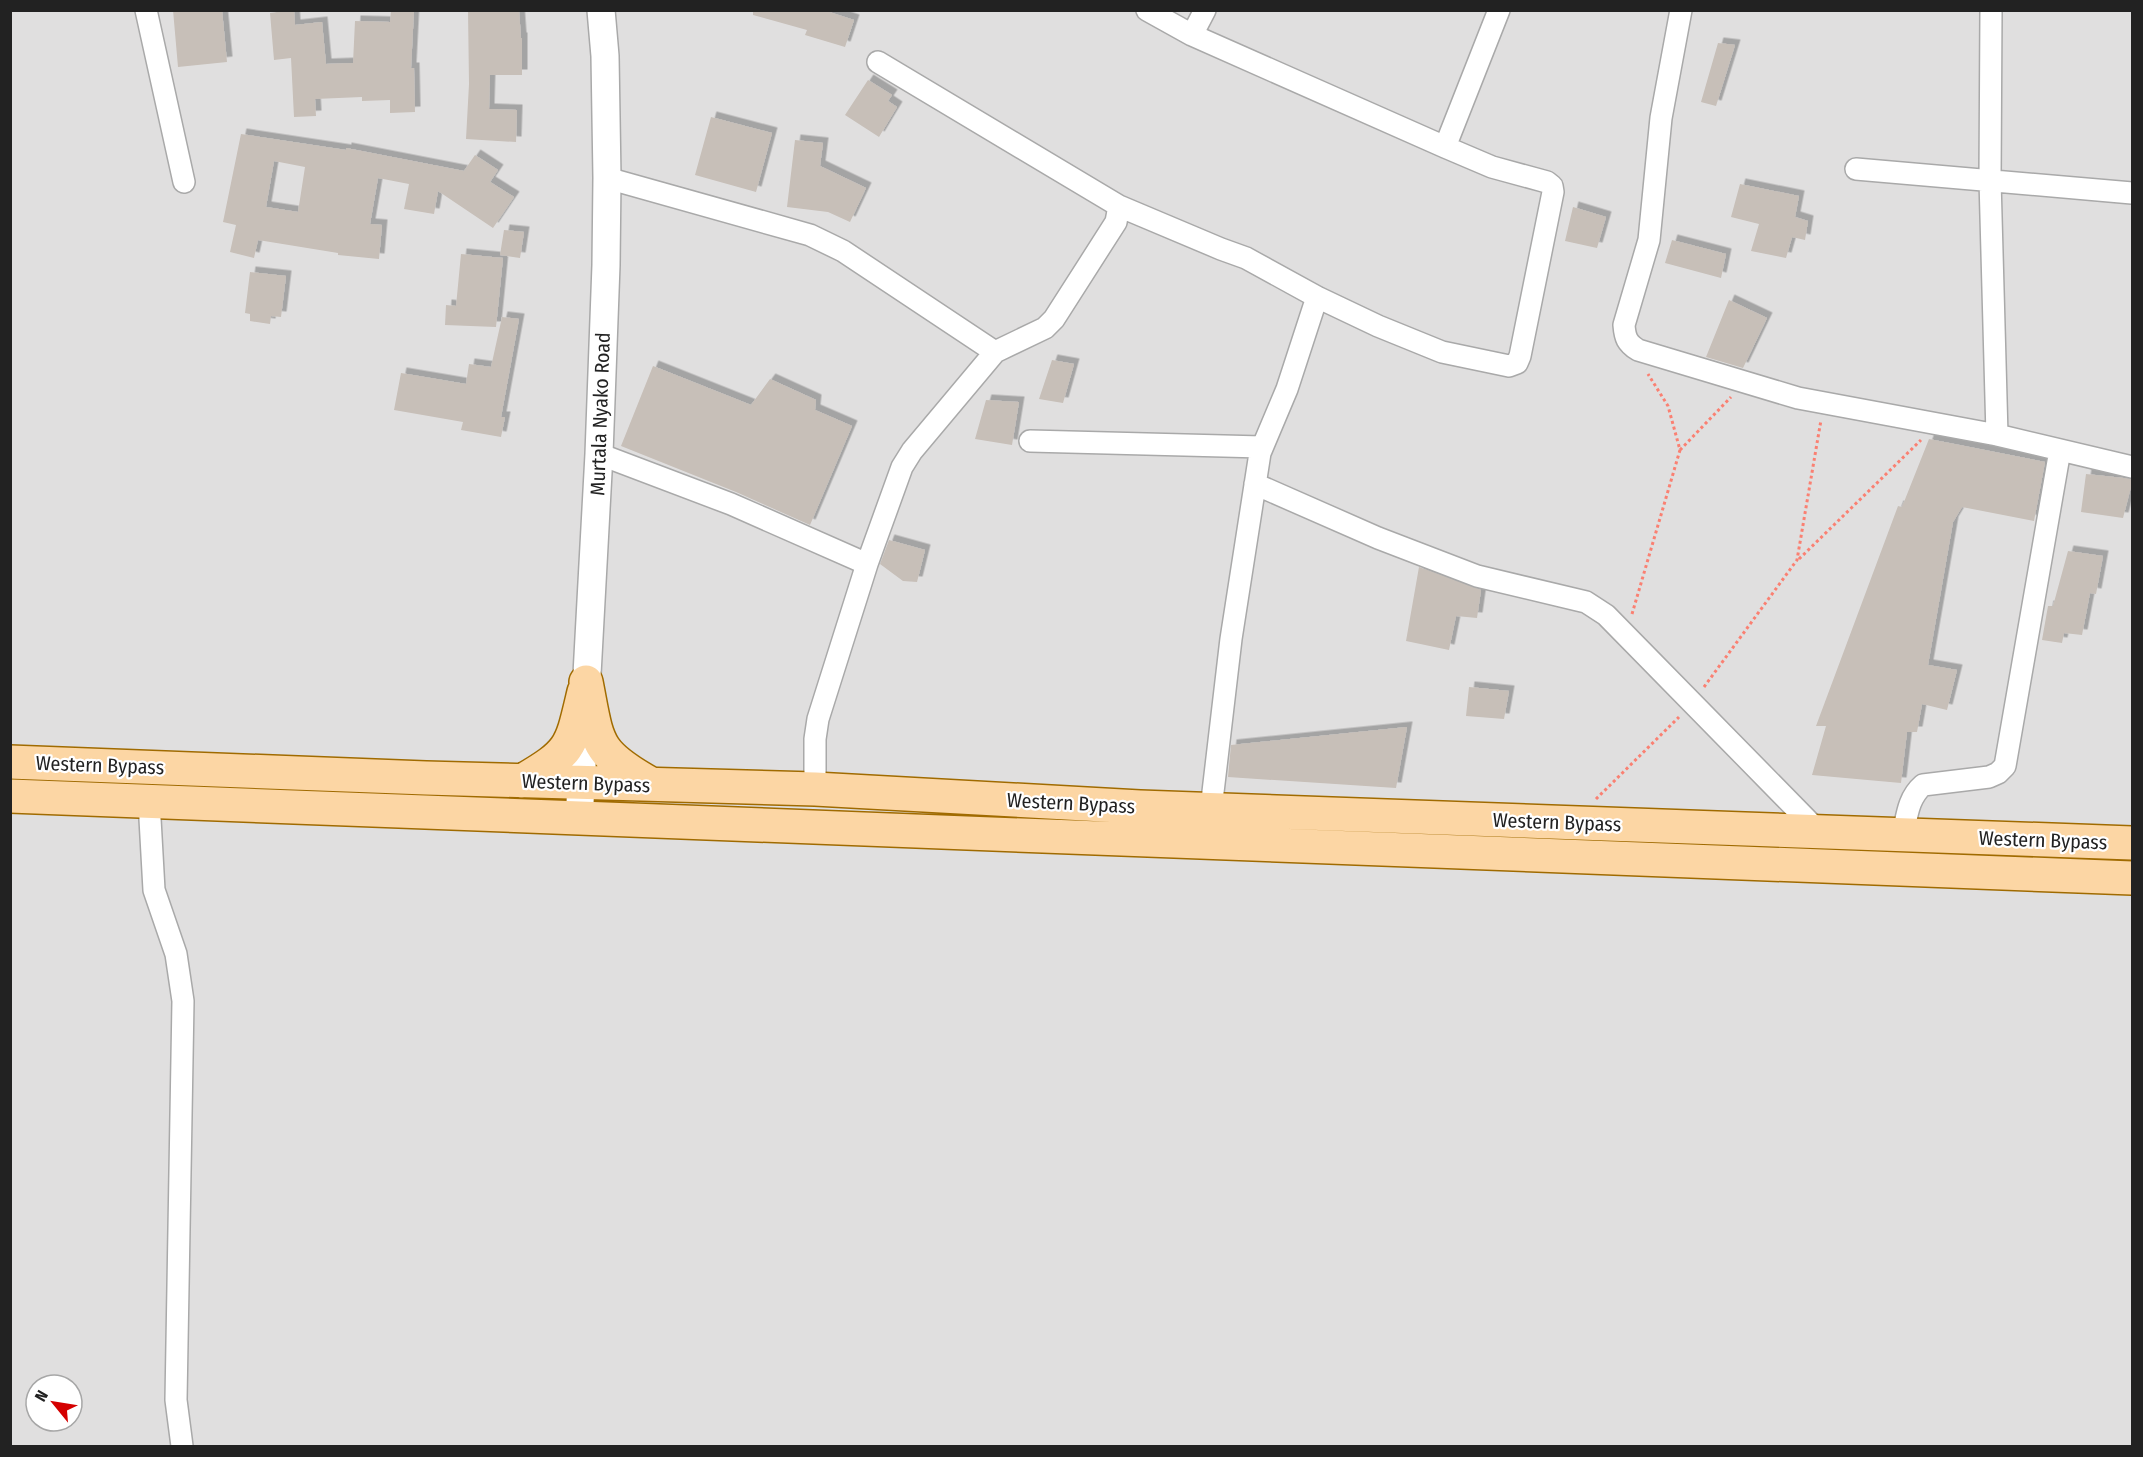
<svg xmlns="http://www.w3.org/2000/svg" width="2143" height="1457" font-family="'Fira Sans Condensed',sans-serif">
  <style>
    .residential { fill: #e0dfdf; fill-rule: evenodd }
    .building { fill: #c7bfb8; fill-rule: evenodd; filter: url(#shadow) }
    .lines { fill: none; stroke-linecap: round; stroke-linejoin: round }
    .minor-casing { stroke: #a9a9a9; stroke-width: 24 }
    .tertiary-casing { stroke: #a9a9a9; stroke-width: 30 }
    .primary-casing { stroke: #a06b00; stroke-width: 36 }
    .path { stroke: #fa8072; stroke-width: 3; stroke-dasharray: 3 3; stroke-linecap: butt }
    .minor { stroke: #fff; stroke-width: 21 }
    .tertiary { stroke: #fff; stroke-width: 27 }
    .primary { stroke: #fcd6a4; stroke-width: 33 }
    .labels { text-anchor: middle; stroke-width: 4.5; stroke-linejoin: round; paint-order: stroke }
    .street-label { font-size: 20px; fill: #222; stroke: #fff }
  </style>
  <defs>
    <filter id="shadow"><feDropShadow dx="5.5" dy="-5.5" stdDeviation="0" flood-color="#0004"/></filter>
  </defs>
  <rect width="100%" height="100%" fill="#f2efe9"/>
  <path class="residential" d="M10 11H2132V1446H11ZM36 1385H72V1421H36Z"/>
  <path class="building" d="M173 10H222L227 62 178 67Z
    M294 10 295 25 322 22 326 64 353 63 355 21 390 22 391 10H414L411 68H414L415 112 390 113V100L362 101V97L315 99 316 116 294 117 291 58 274 60 270 13Z
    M468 10H519L521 38H522V75H490L489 109 517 110 516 142 466 139 469 84Z
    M753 10H823L854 20 845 47 805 35 807 30 753 15Z
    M1718 43 1735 45 1716 106 1701 102Z
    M868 80 892 95 888 101 897 107 879 137 845 115Z
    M711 117 772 133 756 192 695 175Z
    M241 134 346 150V148L464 171 475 155 498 170 490 182 514 197 493 228 438 191 434 214 404 209 409 184 378 178 370 224 382 225 379 259 338 255V253L258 240 254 258 230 252 236 225 223 222ZM274 161 305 167 298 212 266 207Z
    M795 140 823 143 820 166 866 188 850 222 828 212 787 207Z
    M1740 184 1799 196 1795 217 1808 221 1805 240 1792 237 1786 258 1751 251 1759 224 1731 217Z
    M1573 207 1606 217 1597 248 1565 241Z
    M504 230 524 232 520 258 500 255Z
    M1672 240 1726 254 1721 278 1665 263Z
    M461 254 503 258 496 327 445 325 446 305 456 306Z
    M250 272 286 276 281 317 271 316 270 324 250 321V314L245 313Z
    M1729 300 1767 318 1743 368 1706 357Z
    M502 317 519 319 501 417H505L501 437 461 430 463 422 394 410 401 373 466 384 469 364 491 367Z
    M1052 360 1074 364 1063 403 1039 399Z
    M653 366 751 405 770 379 816 400 815 410 852 426 810 525 736 492 621 446Z
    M986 400 1019 402 1012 445 975 439Z
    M1929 439 2045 462 2034 521 1962 507 1953 522 1928 665 1957 670 1947 710 1922 704 1917 732H1907L1901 783 1812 775 1826 726H1816L1898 506 1902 507Z
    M2086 474 2133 479 2123 518 2081 512Z
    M889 540 925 550 917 582 903 581 880 564Z
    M2068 551 2103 556 2096 594 2090 593 2082 635 2064 633 2062 643 2042 640 2048 606H2053Z
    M1419 567 1481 590 1477 618 1456 616 1449 650 1406 641Z
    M1469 687 1509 691 1504 719 1466 716Z
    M1407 727 1396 788 1228 777 1231 745Z"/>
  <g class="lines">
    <g class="minor-casing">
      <path id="minor" d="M146 10 184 182
        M1681 10 1661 118 1649 240 1624 325C1625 338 1627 343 1638 350L1798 398 1997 435 2132 467
        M1991 10 1990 180 1997 435
        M1192 35 1205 10
        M878 62 1119 206 1221 249 1246 258 1317 297 1378 326 1442 352 1509 366 1517 363 1520 356 1553 192 1552 186 1547 182 1492 167 1445 147 1192 35 1147 10
        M1445 147 1499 10
        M1856 169 2132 193
        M607 178 810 235 843 251 995 352
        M1030 441 1262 447
        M599 454 731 504 867 564
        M1255 484 1378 538 1477 576 1586 602 1606 615 1819 832
        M815 789V739L818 719 867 564 902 467 912 451 995 352 1045 328 1054 319 1116 222 1119 206
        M149 801 154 890 176 954 183 1001 176 1400 182 1446
        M1211 809 1231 639 1260 453 1287 389 1317 297
        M1903 834C1907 816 1908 798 1923 785L1989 777 1998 773 2005 766 2060 450"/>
    </g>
    <g class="tertiary-casing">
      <path id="tertiary" d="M580 803 599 454 606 265 607 178 605 56 601 10"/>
    </g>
    <g class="primary-casing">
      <path id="primary" d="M586 682C598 743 594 752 651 784
        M10 762 426 778 815 789 1140 807 2132 843
        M522 781C572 752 571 747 584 692
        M10 796 2132 878"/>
    </g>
    <path class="path" d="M1680 450 1731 397
      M1799 559 1921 440
      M1632 614 1680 450 1668 406 1648 374
      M1704 687 1797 560 1821 420
      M1596 799 1679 717"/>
    <use href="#minor" class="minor"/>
    <use href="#tertiary" class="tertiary"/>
    <use href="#primary" class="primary"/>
  </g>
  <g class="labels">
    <g class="street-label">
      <text transform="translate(600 414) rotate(-88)" y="7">Murtala Nyako Road</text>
      <text transform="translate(100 765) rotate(2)" y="7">Western Bypass</text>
      <text transform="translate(586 783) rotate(2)" y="7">Western Bypass</text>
      <text transform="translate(1071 803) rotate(3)" y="7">Western Bypass</text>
      <text transform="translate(1557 822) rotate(2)" y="7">Western Bypass</text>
      <text transform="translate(2043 840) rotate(2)" y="7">Western Bypass</text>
    </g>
  </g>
  <rect width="2143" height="1457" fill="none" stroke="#222222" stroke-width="24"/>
  <g transform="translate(54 1403) rotate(300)"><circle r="28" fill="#ffffff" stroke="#a7a7a7" stroke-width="1.5"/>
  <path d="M0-4.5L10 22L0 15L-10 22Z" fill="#d40000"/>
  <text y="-9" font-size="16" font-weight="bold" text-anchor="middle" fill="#222222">N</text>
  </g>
</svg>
